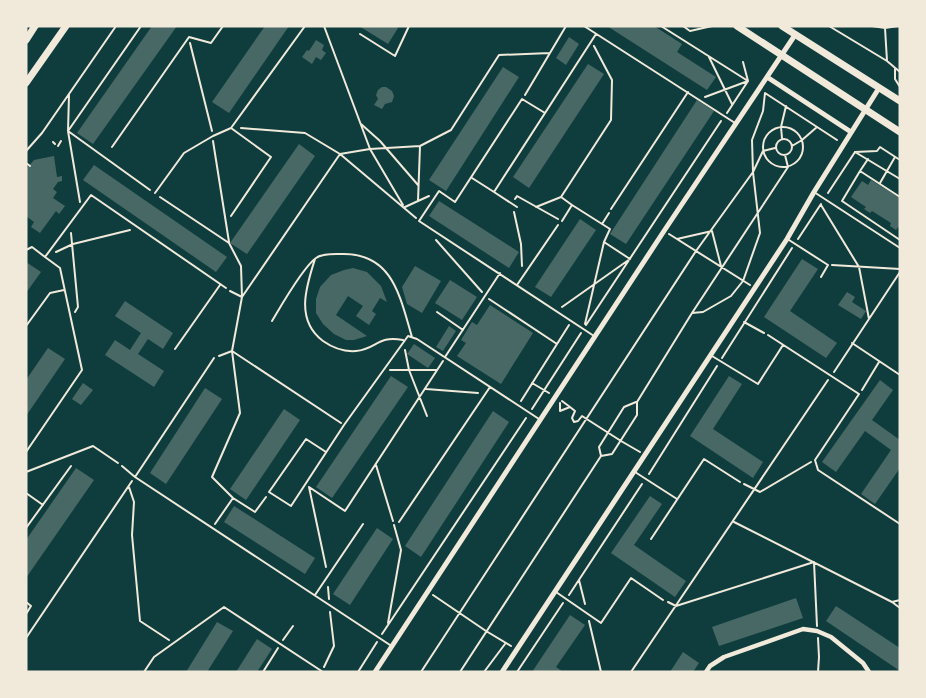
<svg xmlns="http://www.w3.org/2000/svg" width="926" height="698" font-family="'Golos Text',sans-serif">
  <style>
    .building { fill: #486865 }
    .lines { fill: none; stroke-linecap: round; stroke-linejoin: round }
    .path { stroke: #f1e9da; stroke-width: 2 }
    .service { stroke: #f1e9da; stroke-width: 2 }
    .minor { stroke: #f1e9da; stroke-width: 4.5 }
    .tertiary { stroke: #f1e9da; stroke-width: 5 }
    .primary { stroke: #f1e9da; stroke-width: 7 }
  </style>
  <rect width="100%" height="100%" fill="#0f3d3e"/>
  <path class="building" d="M152 26H177L93 144 77 133Z
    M265 26H289L229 113 212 102Z
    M359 26H395L398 28 388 44Z
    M607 26H654L682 44 677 52 716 77 707 90Z
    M569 37 579 44 566 65 556 58Z
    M316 40 324 45 322 50 326 53 321 60 316 57 312 64 302 57 307 50 309 51Z
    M588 64 604 74 529 188 513 177Z
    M503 67 519 77 446 191 429 180Z
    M382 87H386L392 91 394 96 392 102 385 104 382 109 374 105 378 99 376 95 378 90Z
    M697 100 714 111 626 244 610 234Z
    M299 144 315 156 247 254 230 243Z
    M54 156 57 177 62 176V181L58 182 53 189 57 192 53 198 65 206 59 214 56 211 40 233 31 227 34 222 26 216V169L34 160Z
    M94 165 227 257 216 272 83 180Z
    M871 180 900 198V229L898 227 896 230 890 226 891 223 872 211 870 213 864 209 866 207 851 197 862 181 868 185Z
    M439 201 519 252 509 268 429 216Z
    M580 219 596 230 551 297 535 287Z
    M802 259 818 269 790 311 837 343 826 358 764 317Z
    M26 262 41 272 26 293Z
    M415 266 441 281 422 313 407 304 402 287Z
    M353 268 367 272 381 286 387 302 380 298 372 311 376 314 369 325 356 316 363 306 348 296 336 315 367 336 354 340H346L334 334 323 324 316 313V299L320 287 331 275 344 270Z
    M450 280 477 297 462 320 435 303Z
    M847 292 855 297 852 302 866 311 861 319 838 305Z
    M125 301 173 333 163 349 148 339 138 354 164 371 154 387 105 355 115 340 130 350 141 333 115 316Z
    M490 305 533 333 501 384 457 356 466 343 461 340 472 322 477 325Z
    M449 326 456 331 443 351 436 347Z
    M414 344 435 358 428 368 407 354Z
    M48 348 65 359 26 416V380Z
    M391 376 408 387 332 498 316 487Z
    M729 376 742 384 713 429 763 462 753 478 690 436Z
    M880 380 893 390 872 420 900 440V468L875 504 861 494 891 450 865 431 836 472 822 462Z
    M83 383 93 390 81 405 72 399Z
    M205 388 222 399 166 484 150 473Z
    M284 409 300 420 246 500 230 489Z
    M493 411 509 422 421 557 405 546Z
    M76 468 94 480 26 578V540Z
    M650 496 662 504 634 545 686 581 675 597 611 553Z
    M234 506 315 558 305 574 224 522Z
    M377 528 393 539 350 605 333 594Z
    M796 598 803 618 719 646 712 627Z
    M836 606 900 648V671L826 621Z
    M570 615 585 625 556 667 563 672H532Z
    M217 622 233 631 207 672H186Z
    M257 639 272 649 257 672H236Z
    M683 652 699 663 693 672H670Z"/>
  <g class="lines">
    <path class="path" d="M324 26 370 149 403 205
      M661 26 748 81
      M829 26 887 61 900 72
      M872 26 885 28 898 26
      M885 28 887 61
      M190 43 212 131
      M709 57 732 104
      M895 69V79L900 87
      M69 95 68 131 150 190
      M525 95 566 26
      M705 97 748 81
      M727 113 748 81 743 62
      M361 124 380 141 418 185
      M763 147a20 20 0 1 1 40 0a20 20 0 1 1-40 0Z
      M241 128 305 133 340 154 370 149 420 146 451 130 499 55 550 53
      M782 138 781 127 786 106
      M776 147a8 8 0 1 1 16 0a8 8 0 1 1-16 0Z
      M213 141 229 242
      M53 142 55 144
      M58 146 61 141
      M792 146 802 140 817 127
      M26 151 42 133 116 26
      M855 152 900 179
      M855 152 877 151 880 147 900 160
      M868 159 860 171 900 197
      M26 163 30 166
      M860 171 842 201 900 240
      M880 183 895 157
      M828 193 855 152
      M160 197 229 243 241 266 242 297 232 351 341 423
      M561 197 611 120 612 80 594 46
      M515 199 517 196 558 219
      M418 201 429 196
      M80 202 68 131 141 26
      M821 205 859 267 869 319
      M405 207 418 201 420 146
      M536 207 561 197 572 205 562 221
      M514 212 521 244 522 266
      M602 224 609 213
      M71 233 78 307 75 312
      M669 234 750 285
      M677 239 712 231 721 266
      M798 239 821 204
      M436 240 482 292
      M56 252 73 244 130 230
      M832 265 900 269
      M230 291 242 297 340 154 416 218
      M489 299 557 344
      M562 307 630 259 604 242 610 229 572 205
      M692 313 703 312 731 296 743 281 760 233 753 172 752 140 763 111 765 93 837 140
      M744 322 764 333
      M585 324 604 242
      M586 325 721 121
      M852 343 900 375
      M405 350 409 370 427 416
      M722 358 792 248
      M390 370H437
      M834 372 900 272
      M532 383 549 393
      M426 389 478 393
      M862 390 879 362
      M521 401 569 325
      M562 401 570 407
      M560 403V411L570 407 575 411 572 418 574 422 578 421 582 416 621 441 640 452
      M532 409 581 333
      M601 456 599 447 624 407 636 402
      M376 465 393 521
      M26 472 93 446 118 463
      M649 474 717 366
      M744 484 760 492 811 462
      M129 487 134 502 132 535 140 621 169 640
      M233 498 255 512 266 497
      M734 522 892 602 900 600
      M215 524 233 498 212 477 240 413 232 351 219 356
      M326 567 309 487 345 511 443 361
      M579 580 585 604
      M328 587 329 599
      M433 595 486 631 511 646
      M569 595 642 484
      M668 602 676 606 814 562 817 626
      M892 602 900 608
      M589 621 601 672
      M388 623 401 550 394 525
      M382 634 526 418
      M26 638 132 481
      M283 640 293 626
      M324 667 334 646 330 612
      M263 672 278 648
      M358 672 377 642
      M421 672 696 251 753 172 763 151 775 148
      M460 672 601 456 612 454 637 415V402L692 313 788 167 785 155
      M484 672 505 644
      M517 672 563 603
      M631 672 828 380
      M818 672 819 657 818 638"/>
    <path class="service" d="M584 26 735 123
      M683 26 690 31 712 26
      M360 34 395 56 409 26
      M545 113 522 99 455 202 439 191 419 221 594 336
      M231 128 271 157 231 216
      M112 147 189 37 211 43 223 26
      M472 178 494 192 596 34
      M494 192 517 207
      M814 192 900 248
      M155 193 184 153 213 136 231 128 305 26
      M611 209 688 92
      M789 240 828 265 821 277
      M26 250 32 247 45 257 91 195 226 288
      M315 259C306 287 295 320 323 341 333 348 344 352 356 351 377 349 377 335 403 340
      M517 285 558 225
      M437 312 463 330
      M272 321C281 306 303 267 316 258 322 253 334 254 342 254 393 253 400 297 412 337
      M26 326 50 293 64 290
      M768 335 859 394 815 460 818 470 900 524
      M175 349 220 285
      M712 356 758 384 783 345
      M445 357 500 273
      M26 452 82 370 60 268 45 257
      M326 452 306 439 269 492 291 506 344 425 408 336 417 339 539 419
      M122 466 135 477 390 645
      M635 472 677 499
      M135 477 214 358
      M26 493 43 505
      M399 522 490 387
      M26 528 71 466
      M651 539 704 459 740 482
      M556 592 601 623 631 578 663 600
      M315 595 363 524
      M26 602 31 606 26 614
      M144 672 154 657 224 607 323 672"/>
    <path class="minor" d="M706 672 710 666 724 657 803 629 817 631 831 637 863 663 869 672"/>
    <path class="tertiary" d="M767 77 851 132
      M375 672 664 231 795 35
      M502 672 787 239 814 192 879 88"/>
    <path class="primary" d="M737 26 900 132
      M782 26 900 101
      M26 40 35 26
      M26 83 66 26"/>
  </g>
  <rect width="926" height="698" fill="none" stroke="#f1e9da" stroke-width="55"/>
</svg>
